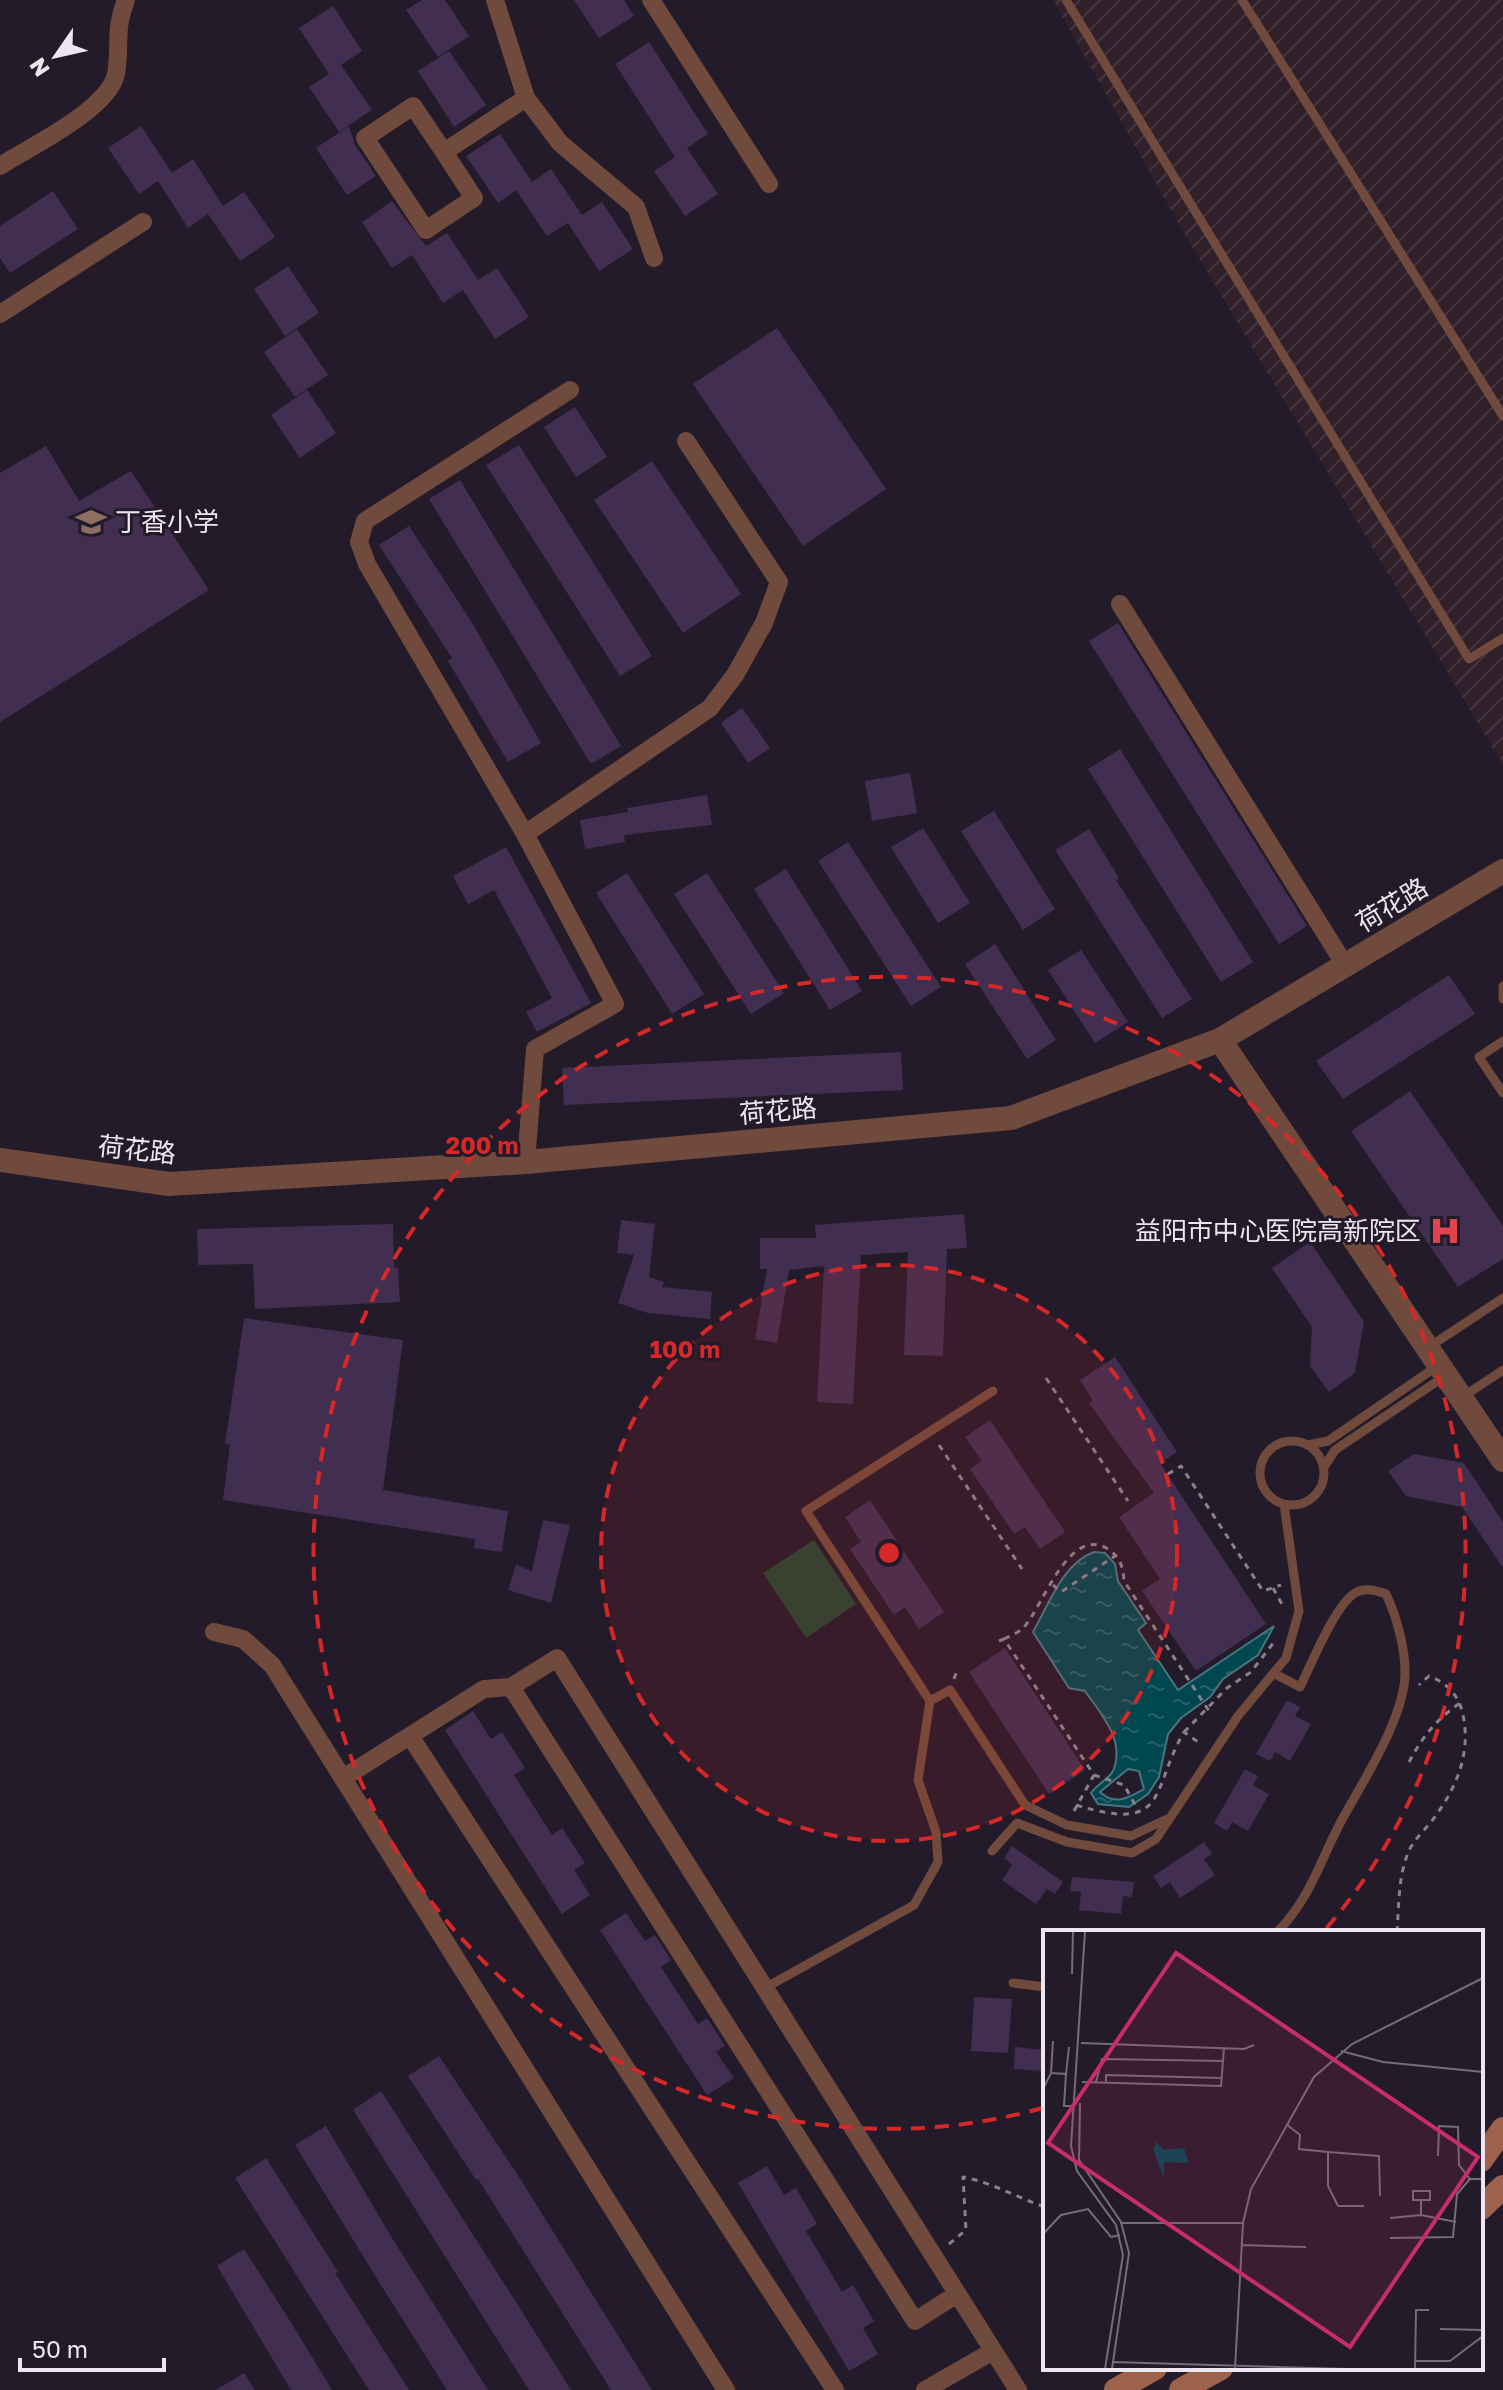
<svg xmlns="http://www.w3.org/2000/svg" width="1503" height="2390" font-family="'Golos Text','Noto Sans SC',sans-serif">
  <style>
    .industrial { fill: url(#industrial-furrows) }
    .green { fill: #264532 }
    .water { fill: url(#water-ripples); stroke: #467780; stroke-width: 2; fill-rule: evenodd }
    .building { fill: #412e51 }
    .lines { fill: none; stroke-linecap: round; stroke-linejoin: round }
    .path { stroke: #88828e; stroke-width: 3; stroke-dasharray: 6 6; stroke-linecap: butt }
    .service { stroke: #704a3c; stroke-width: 9 }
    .minor { stroke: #704a3c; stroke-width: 18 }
    .tertiary { stroke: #704a3c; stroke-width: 24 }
    .secondary { stroke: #9d624c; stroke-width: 24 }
    .ring { fill: none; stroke: #d62828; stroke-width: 4; stroke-dasharray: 14 10 }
    .labels { text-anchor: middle; stroke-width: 6; stroke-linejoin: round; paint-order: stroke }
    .poi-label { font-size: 26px; fill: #ebe6f0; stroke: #231b2a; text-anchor: start }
    .street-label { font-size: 26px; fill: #ebe6f0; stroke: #231b2a }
    .inset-road { fill: none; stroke: #736c79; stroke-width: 2 }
    .view { fill: #c62d6a; fill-opacity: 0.15; stroke: #c62d6a; stroke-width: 4 }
    .inset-edge { fill: none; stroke: #ebe6f0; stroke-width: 4 }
    .centre { fill: #d62828; stroke: #231b2a; stroke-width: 4 }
    .ring-label { font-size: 24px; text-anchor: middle; font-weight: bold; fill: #d62828; stroke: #231b2a; stroke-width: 6; stroke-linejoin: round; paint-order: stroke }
  </style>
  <defs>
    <pattern id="industrial-furrows" width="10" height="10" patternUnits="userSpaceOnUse" patternTransform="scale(2)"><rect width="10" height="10" fill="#30202a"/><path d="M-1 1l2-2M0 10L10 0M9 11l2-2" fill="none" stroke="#44363f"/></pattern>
    <pattern id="water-ripples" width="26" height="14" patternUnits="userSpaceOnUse" patternTransform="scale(2)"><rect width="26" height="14" fill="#004750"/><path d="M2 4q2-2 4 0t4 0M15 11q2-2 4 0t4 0" fill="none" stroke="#25626a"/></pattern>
  </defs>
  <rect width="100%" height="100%" fill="#231b2a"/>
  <path class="industrial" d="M1053 0H1503V765L1185 235Z"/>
  <path class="green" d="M814 1540 856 1604 806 1638 763 1573Z"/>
  <path class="water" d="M1094 1552 1105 1553 1115 1564 1118 1581 1146 1623 1138 1630 1178 1690 1274 1626 1258 1655 1223 1679 1210 1697 1181 1718 1168 1734 1159 1777 1148 1794 1129 1807 1098 1804 1091 1793C1097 1784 1109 1779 1113 1771 1126 1741 1101 1714 1085 1691L1069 1688 1033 1632C1049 1604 1063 1563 1094 1552ZM1128 1769 1139 1771 1144 1789C1128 1798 1115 1806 1100 1792Z"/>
  <path class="building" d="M422 0H445L469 36 438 57 406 10Z
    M574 0H624L634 16 599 38Z
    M333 6 362 51 341 65 372 110 339 132 309 87 329 74 299 28Z
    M649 42 708 134 687 148 718 194 685 216 654 171 675 157 615 64Z
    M449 51 486 105 454 127 418 71Z
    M141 126 172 173 193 159 223 206 244 192 275 237 240 261 208 214 188 228 158 181 139 194 108 148Z
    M349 126 355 145 376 176 347 195 316 148Z
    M500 134 532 182 551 169 582 215 602 202 633 249 599 271 568 223 547 236 516 190 498 203 466 156Z
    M53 191 78 229 10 273 0 258V226Z
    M392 201 426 246 447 233 478 280 497 268 529 317 495 339 463 290 443 303 412 255 392 268 362 222Z
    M288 266 319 313 285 336 254 289Z
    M777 328 886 489 803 546 693 384Z
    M297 329 328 375 295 397 264 352Z
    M307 390 336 433 300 458 271 415Z
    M575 407 607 457 576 477 544 427Z
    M519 445 652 656 620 676 486 465Z
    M46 446 79 501 131 471 209 590 0 722V473Z
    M652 461 741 594 683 633 594 500Z
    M460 480 621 746 591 764 429 499Z
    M409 526 471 621 541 743 508 762 448 661 452 658 379 545Z
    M1118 623 1307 926 1279 944 1089 641Z
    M742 708 770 748 748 763 721 723Z
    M1120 749 1253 962 1221 982 1088 769Z
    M910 773 917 813 872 821 865 781Z
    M707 795 712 825 624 835 625 842 585 849 580 820 628 812 627 808Z
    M994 811 1055 909 1023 930 961 831Z
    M923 828 970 903 938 923 891 847Z
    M1089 829 1119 878 1116 880 1192 999 1162 1018 1055 850Z
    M848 842 941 987 911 1006 818 861Z
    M506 847 591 1003 537 1032 526 1012 552 998 494 890 468 904 453 876Z
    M786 869 862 991 830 1010 754 889Z
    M627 873 704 994 672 1014 596 893Z
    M707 873 784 993 751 1014 674 894Z
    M995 944 1056 1040 1027 1059 965 964Z
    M1081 950 1128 1022 1095 1043 1048 970Z
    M1449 975 1475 1014 1343 1099 1316 1061Z
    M901 1052 903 1090 564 1105 562 1068Z
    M1410 1091 1503 1226V1259L1458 1287 1351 1131Z
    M964 1214 967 1248 947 1249 943 1356 904 1355 908 1252 861 1255 853 1404 817 1402 824 1266 789 1270 777 1343 755 1339 767 1269H760V1238H816L815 1225Z
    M621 1220 655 1224 649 1277 664 1282 662 1287 712 1292 710 1319 648 1313 618 1303 634 1255 617 1253Z
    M393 1224 394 1268 398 1267 400 1302 255 1309 253 1264 198 1265 197 1229Z
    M1310 1242 1364 1322 1355 1373 1329 1392 1310 1366 1312 1327 1272 1268Z
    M244 1318 403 1340 383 1490 508 1511 502 1552 474 1548 475 1539 223 1500 230 1444H225Z
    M1115 1357 1177 1452 1160 1463 1266 1624 1196 1671 1142 1591 1160 1579 1119 1517 1154 1493 1089 1403 1093 1401 1080 1380Z
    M990 1420 1065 1532 1040 1549 1025 1527 1014 1534 970 1469 982 1461 965 1437Z
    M1414 1454 1464 1463 1503 1522V1568L1462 1507 1406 1496 1388 1471Z
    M870 1500 944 1612 919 1629 905 1607 894 1615 850 1549 861 1542 845 1517Z
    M543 1520 570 1525 551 1603 508 1590 516 1565 532 1571Z
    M1005 1648 1085 1770 1049 1794 969 1672Z
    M1287 1700 1300 1707 1295 1716 1311 1724 1290 1761 1275 1752 1270 1761 1256 1754Z
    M473 1711 491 1739 502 1732 525 1768 514 1775 552 1835 562 1828 585 1863 574 1870 590 1895 562 1914 445 1730Z
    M1245 1769 1258 1776 1253 1785 1269 1794 1248 1831 1232 1822 1227 1831 1214 1823Z
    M1204 1842 1212 1854 1204 1859 1215 1875 1180 1898 1170 1882 1161 1888 1153 1876Z
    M1012 1846 1063 1882 1055 1894 1047 1889 1036 1904 1002 1880 1012 1865 1004 1858Z
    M1072 1877 1134 1882 1132 1897 1123 1896 1121 1914 1079 1910 1081 1892 1070 1891Z
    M626 1913 645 1941 655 1935 671 1960 661 1967 698 2024 707 2018 725 2046 716 2052 734 2078 707 2095 600 1930Z
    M974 1997 1012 1999 1008 2053 971 2051Z
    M1015 2047 1045 2050V2071L1014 2069Z
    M439 2056 519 2177 652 2390H611L478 2179 476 2180 408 2076Z
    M381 2091 516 2302 571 2390H529L495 2336 353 2110Z
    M326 2126 392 2238 488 2390H447L374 2274 295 2145Z
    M266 2158 338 2272 335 2273 409 2390H369L235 2178Z
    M767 2166 784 2195 796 2188 817 2224 806 2231 842 2292 853 2285 874 2321 863 2328 878 2354 849 2371 738 2183Z
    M244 2249 292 2324 332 2390H291L217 2266Z
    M244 2373 255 2390H216Z"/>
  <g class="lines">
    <path class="path" d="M1046 1378 1128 1501
      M939 1445 1022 1569
      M1168 1474 1181 1466 1263 1591 1281 1585
      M1053 1585 1061 1592 1115 1556
      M1273 1588 1283 1606
      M1004 1639C1012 1635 1020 1632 1025 1626 1044 1603 1070 1525 1108 1549 1120 1557 1123 1566 1124 1581L1209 1711
      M999 1641 1004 1639 1094 1775 1074 1811
      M954 1679 958 1668
      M1184 1732 1227 1688 1251 1672 1274 1642
      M1409 1762C1423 1736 1436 1720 1460 1703
      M1094 1775 1124 1785 1138 1810
      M1076 1805C1170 1834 1150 1790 1184 1732L1201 1744
      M1397 1932C1399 1906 1398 1878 1408 1853 1413 1840 1426 1829 1434 1818 1457 1787 1471 1753 1463 1715 1459 1695 1447 1683 1429 1676L1419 1685
      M949 2244 966 2230 963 2177C993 2183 1016 2197 1045 2207"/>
    <path class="service" d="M1066 0 1469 659 1503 638
      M1242 0 1503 416
      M1503 986V999
      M1503 1041 1479 1057 1503 1093
      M1429 1347 1503 1298
      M993 1391 806 1511 930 1701 950 1690 1025 1805 1067 1825 1131 1836 1167 1819
      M1464 1396 1503 1370
      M1260 1473a32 32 0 1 1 64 0a32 32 0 1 1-64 0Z
      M1308 1445 1328 1441 1439 1365
      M1324 1467 1335 1450 1445 1376
      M1275 1674 1300 1687C1311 1665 1335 1605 1355 1593 1364 1587 1376 1590 1386 1594 1396 1615 1405 1647 1405 1671 1406 1715 1365 1778 1344 1816 1321 1857 1311 1899 1277 1932
      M992 1851 1017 1823 1067 1842 1132 1853 1156 1839 1238 1716 1286 1658 1299 1611 1284 1504
      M1013 1983 1045 1987
      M765 1988 914 1905 938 1862 936 1832 918 1780 930 1701"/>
    <path class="minor" d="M495 0 526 98 560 143 636 207 654 258
      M651 0 769 184
      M444 152 474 198 426 230 365 138 413 106 444 152 526 98
      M0 166C30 147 109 109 116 74 121 45 114 29 126 0
      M0 314 143 222
      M1120 604 1345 965
      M525 834 367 564 359 542 365 521 570 390
      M526 1162 535 1049 615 1004 525 834 710 708 735 675 764 623 779 582 686 441
      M214 1632 243 1639 272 1665 726 2390
      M511 1687 915 2321 957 2294
      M410 1736 835 2390
      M343 1778 484 1689 511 1687 557 1658 1018 2390
      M925 2390 993 2351"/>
    <path class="tertiary" d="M1220 1040 1503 1460
      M0 1160 169 1184 526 1162 1011 1118 1220 1040 1503 871"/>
    <path class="secondary" d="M1481 2160 1503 2129
      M1481 2208 1503 2187
      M1116 2390 1155 2368
      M1181 2390 1221 2368"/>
  </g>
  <circle cx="889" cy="1553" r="288" fill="#d62828" fill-opacity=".12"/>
  <g class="ring">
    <circle cx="889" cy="1553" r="288"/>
    <path d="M1043 2108A576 576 0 1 1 1324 1931"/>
  </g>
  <defs>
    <g id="school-bare" transform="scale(2.4)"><path d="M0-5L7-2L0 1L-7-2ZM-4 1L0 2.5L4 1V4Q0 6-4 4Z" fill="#8d6e63" stroke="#231b2a" stroke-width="2.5" paint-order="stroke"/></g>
    <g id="hospital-bare" transform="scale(2.4)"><path d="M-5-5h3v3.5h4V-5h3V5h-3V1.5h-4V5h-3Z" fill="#e0444e" stroke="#231b2a" stroke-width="2.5" paint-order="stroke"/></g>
  </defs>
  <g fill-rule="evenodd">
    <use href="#school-bare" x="91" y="522"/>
    <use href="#hospital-bare" x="1445" y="1231"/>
  </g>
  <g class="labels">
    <g class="poi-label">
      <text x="115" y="531">丁香小学</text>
      <text x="1421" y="1240" text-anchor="end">益阳市中心医院高新院区</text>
    </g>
    <g class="street-label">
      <text transform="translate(1392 905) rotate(-31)" y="9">荷花路</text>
      <text transform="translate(778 1111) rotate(-5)" y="9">荷花路</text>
      <text transform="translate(137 1150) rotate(6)" y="9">荷花路</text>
    </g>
  </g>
  <g transform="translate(1043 1930)">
    <rect width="440" height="440" fill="#231b2a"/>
    <path d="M113 212 121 220 141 218 146 233 121 232V249L110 219Z" fill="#004750"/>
    <path class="inset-road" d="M42 1 28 216 34 241 73 295 80 325 62 439M29 44 30 1M38 113 201 119 211 115M298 121 340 132 440 142M8 143 10 111M23 144 26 117M39 152 178 156 181 118M53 152 59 129 181 131M63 152V145L178 148M0 159 8 143 23 144 21 176H31M37 173 36 230 78 292 86 323 69 439M243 194 257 205 256 219 285 222V256L295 276H321M285 222 336 226 337 266M395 226 396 196 415 197 416 235 427 249H440M378 285V270H387V261H370V270H378M347 288 378 285 413 292M77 293H200M0 304 18 285 45 279 68 307 77 305M347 308 410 307 414 264 427 249M198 315 263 317M397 399 440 400M372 431H407L440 406M69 432 304 439M192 439 200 293 208 259 271 147 309 114 440 48M372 439 373 380H386"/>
    <path class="view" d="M133 23 435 227 307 417 5 213Z"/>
    <rect width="440" height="440" class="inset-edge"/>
  </g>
  <circle cx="889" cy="1553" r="12" class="centre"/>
  <g class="ring-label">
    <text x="482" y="1154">200 m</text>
    <text x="685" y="1358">100 m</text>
  </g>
  <g transform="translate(56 56) rotate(236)" stroke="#231b2a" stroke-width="6" paint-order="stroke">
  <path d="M0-6L14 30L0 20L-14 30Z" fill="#ebe6f0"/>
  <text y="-12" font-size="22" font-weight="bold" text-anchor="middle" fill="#ebe6f0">N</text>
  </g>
  <path d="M20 2358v12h144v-12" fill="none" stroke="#ebe6f0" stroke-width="4"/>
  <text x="32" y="2358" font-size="24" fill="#ebe6f0" stroke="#231b2a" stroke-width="6" paint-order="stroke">50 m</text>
</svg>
